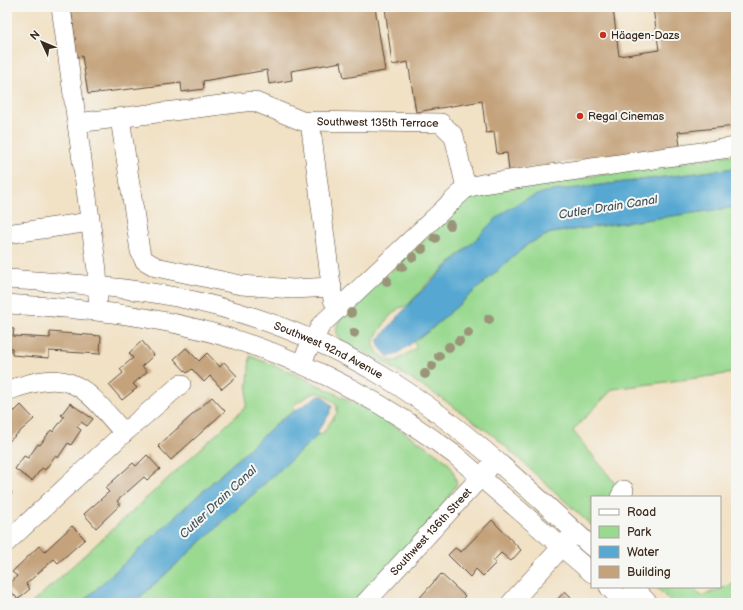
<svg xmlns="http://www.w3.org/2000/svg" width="743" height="610" font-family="'Balsamiq Sans',sans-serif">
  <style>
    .green { fill: #99d990; stroke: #6a8257 }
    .water { fill: #57a8d2; stroke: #496978 }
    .building { fill: #c4a37c }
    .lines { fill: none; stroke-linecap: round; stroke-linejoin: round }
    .minor-casing { stroke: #564537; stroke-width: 20 }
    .minor { stroke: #fff; stroke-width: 19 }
    .tree { fill: #9a9579 }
    .poi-dot { fill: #c8321e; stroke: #f6f6f2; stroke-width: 1.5 }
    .labels { text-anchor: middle; stroke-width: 4; stroke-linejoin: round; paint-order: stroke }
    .poi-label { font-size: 11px; fill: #3b2a1e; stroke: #f6f6f2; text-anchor: start }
    .street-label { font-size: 11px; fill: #3b2a1e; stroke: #f6f6f2 }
    .water-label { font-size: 12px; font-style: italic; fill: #45565d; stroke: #f6f6f2 }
  </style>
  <rect width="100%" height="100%" fill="#f6f6f2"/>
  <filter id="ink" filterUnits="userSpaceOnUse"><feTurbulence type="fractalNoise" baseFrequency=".025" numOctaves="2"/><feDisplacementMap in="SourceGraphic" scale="8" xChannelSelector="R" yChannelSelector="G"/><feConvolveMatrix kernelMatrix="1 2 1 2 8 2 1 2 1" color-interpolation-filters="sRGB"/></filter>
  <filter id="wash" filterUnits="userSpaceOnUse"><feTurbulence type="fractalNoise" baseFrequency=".012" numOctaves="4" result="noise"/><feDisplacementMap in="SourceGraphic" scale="16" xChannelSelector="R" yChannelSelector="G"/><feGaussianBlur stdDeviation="0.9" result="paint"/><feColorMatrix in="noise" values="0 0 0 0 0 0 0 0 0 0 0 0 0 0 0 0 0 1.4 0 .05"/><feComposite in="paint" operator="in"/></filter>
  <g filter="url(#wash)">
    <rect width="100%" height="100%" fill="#f1e1c5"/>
    <path class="green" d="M736 154V168L545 192 499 216 475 240 430 281 407 306 399 308 389 317 376 336 373 344 378 353 389 361H396L416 348 414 341 429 331 528 244 551 233 736 207V377L734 373 613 389 576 427 573 431 618 487 613 497H592V526L494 436 440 397 378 359 341 340 336 331 339 320 473 194Z
      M250 356C304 376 355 402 404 432 419 442 437 452 449 464 454 470 455 477 457 484L438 512 356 603H134L319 434H322L337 413V406C317 385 316 392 293 405L296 410 278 422 81 603H32L246 407Z
      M736 583V603H672L656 587H694L701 596Z"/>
    <path class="water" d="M736 168V207L551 233 528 244 429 331 395 355 388 357 379 346 378 341C405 306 436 276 469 246 479 237 488 225 499 216 512 205 528 198 545 192Z
      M318 396H323L332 406 330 413 317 432 319 434 134 603H81L278 422Z"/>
    <g id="blocks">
      <path class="building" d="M71 7H288L289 10 305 7H375L385 71 344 78 341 62 291 71 292 80 269 84 267 70 203 81 204 89 182 92 181 83 88 94 82 56 77 57Z
        M385 7H611L613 9 619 56 659 50 653 8 736 7V126L678 132 680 146 509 171 507 153 497 154 494 132 486 133 482 101 416 112 408 62 392 65Z
        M7 328 14 329 13 336 50 338V332L101 336 100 354 49 351V358L12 355V348H7Z
        M142 341 154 355 142 366 147 372 133 384 137 388 122 400 109 385 123 373 120 369 133 358 129 353Z
        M186 348 199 361 207 353 220 367 224 362 237 376 222 389 210 376 204 382 192 369 187 373 174 359Z
        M212 397 225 411 171 460 158 446Z
        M70 403 93 419 87 426 81 422 77 427 81 430 71 445 68 443 58 458 55 456 45 470 42 468 32 481 15 469 24 456 28 458 38 444 40 445 51 430 53 432 64 417 61 415Z
        M21 405 34 419 7 443V414L12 410 15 411Z
        M147 455 160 469 147 480 144 477 117 501 120 505 96 528 84 514 109 492 105 488 133 463 136 466Z
        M7 487 12 493 7 498Z
        M492 520 521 550 511 561 501 553 493 561 496 563 483 576 476 569 470 577 448 555 455 548 461 552Z
        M72 526 85 539 58 563 54 559 26 584 30 589 18 599 7 587 17 576 12 572 39 546 44 552Z
        M441 574 465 596 458 603H415Z
        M565 591 577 603H554Z"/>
    </g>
  </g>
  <g filter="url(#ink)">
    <use href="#blocks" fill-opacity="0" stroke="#564537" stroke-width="1"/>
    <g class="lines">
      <g class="minor-casing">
        <g id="minor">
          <path d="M61 7 97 270 98 298"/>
          <path d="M120 118 140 251 144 260 156 267 241 285 293 289 332 287"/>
          <path d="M310 121 333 300"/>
          <path id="s1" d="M77 123 253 101 302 121 441 123 454 136 466 188 321 325 301 363"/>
          <path d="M466 188 482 184 736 147"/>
          <path d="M7 234 90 222"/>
          <path id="s2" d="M7 279C63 283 120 286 176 297 247 311 318 338 381 375 458 421 526 487 592 547"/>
          <path d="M7 304C53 307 100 310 146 318 260 337 363 386 455 455L592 573"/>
          <path d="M7 391C73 366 84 387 124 433"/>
          <path d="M620 497 624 490"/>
          <path d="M7 542 124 433 181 384"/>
          <path d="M609 587 624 603"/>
          <path d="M633 587 648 603"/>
          <path id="s3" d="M365 603 488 469"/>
          <path d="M511 603 569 539"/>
        </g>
      </g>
      <use href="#minor" class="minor"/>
    </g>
    <g class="tree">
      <circle cx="450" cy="225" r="5"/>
      <circle cx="435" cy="238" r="5"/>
      <circle cx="422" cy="249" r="5"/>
      <circle cx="413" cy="257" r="5"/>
      <circle cx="402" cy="267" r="5"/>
      <circle cx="387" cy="281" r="5"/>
      <circle cx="351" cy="313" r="5"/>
      <circle cx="489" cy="319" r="5"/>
      <circle cx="354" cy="333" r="5"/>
      <circle cx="468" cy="333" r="5"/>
      <circle cx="459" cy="341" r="5"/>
      <circle cx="449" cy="347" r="5"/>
      <circle cx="439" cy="356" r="5"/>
      <circle cx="432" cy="366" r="5"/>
      <circle cx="425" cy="374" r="5"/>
    </g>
  </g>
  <g class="poi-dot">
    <circle cx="603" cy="35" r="4"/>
    <circle cx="580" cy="116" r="4"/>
  </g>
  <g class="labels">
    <g class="poi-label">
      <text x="611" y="39">Häagen-Dazs</text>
      <text x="588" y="120">Regal Cinemas</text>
    </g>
    <g class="street-label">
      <text dy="4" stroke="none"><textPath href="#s1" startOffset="306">Southwest 135th Terrace</textPath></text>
      <text dy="4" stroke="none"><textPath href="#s2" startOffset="332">Southwest 92nd Avenue</textPath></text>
      <text dy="4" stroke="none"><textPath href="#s3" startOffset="97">Southwest 136th Street</textPath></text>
    </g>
    <g class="water-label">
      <text transform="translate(608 207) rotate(-9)" y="4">Cutler Drain Canal</text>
      <text transform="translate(218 502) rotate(-43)" y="4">Cutler Drain Canal</text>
    </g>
  </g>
  <rect width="743" height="610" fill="none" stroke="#f6f6f2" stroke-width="24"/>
  <rect x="591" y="496" width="130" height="92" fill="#f6f6f2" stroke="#aba49d"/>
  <rect x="599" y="509" width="20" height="6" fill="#ffffff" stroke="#aba49d"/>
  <text x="627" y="516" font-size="12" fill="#3b2a1e">Road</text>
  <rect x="599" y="526" width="20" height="12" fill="#99d990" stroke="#aba49d"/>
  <text x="627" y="536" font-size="12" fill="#3b2a1e">Park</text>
  <rect x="599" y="546" width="20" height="12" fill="#57a8d2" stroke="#aba49d"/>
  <text x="627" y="556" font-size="12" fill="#3b2a1e">Water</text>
  <rect x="599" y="566" width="20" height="12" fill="#c4a37c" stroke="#aba49d"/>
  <text x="627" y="576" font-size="12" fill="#3b2a1e">Building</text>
  <g transform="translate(42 42) rotate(314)" stroke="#f6f6f2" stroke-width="3" paint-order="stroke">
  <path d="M0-3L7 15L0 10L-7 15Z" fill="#3b2a1e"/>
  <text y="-6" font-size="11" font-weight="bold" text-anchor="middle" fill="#3b2a1e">N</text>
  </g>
</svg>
